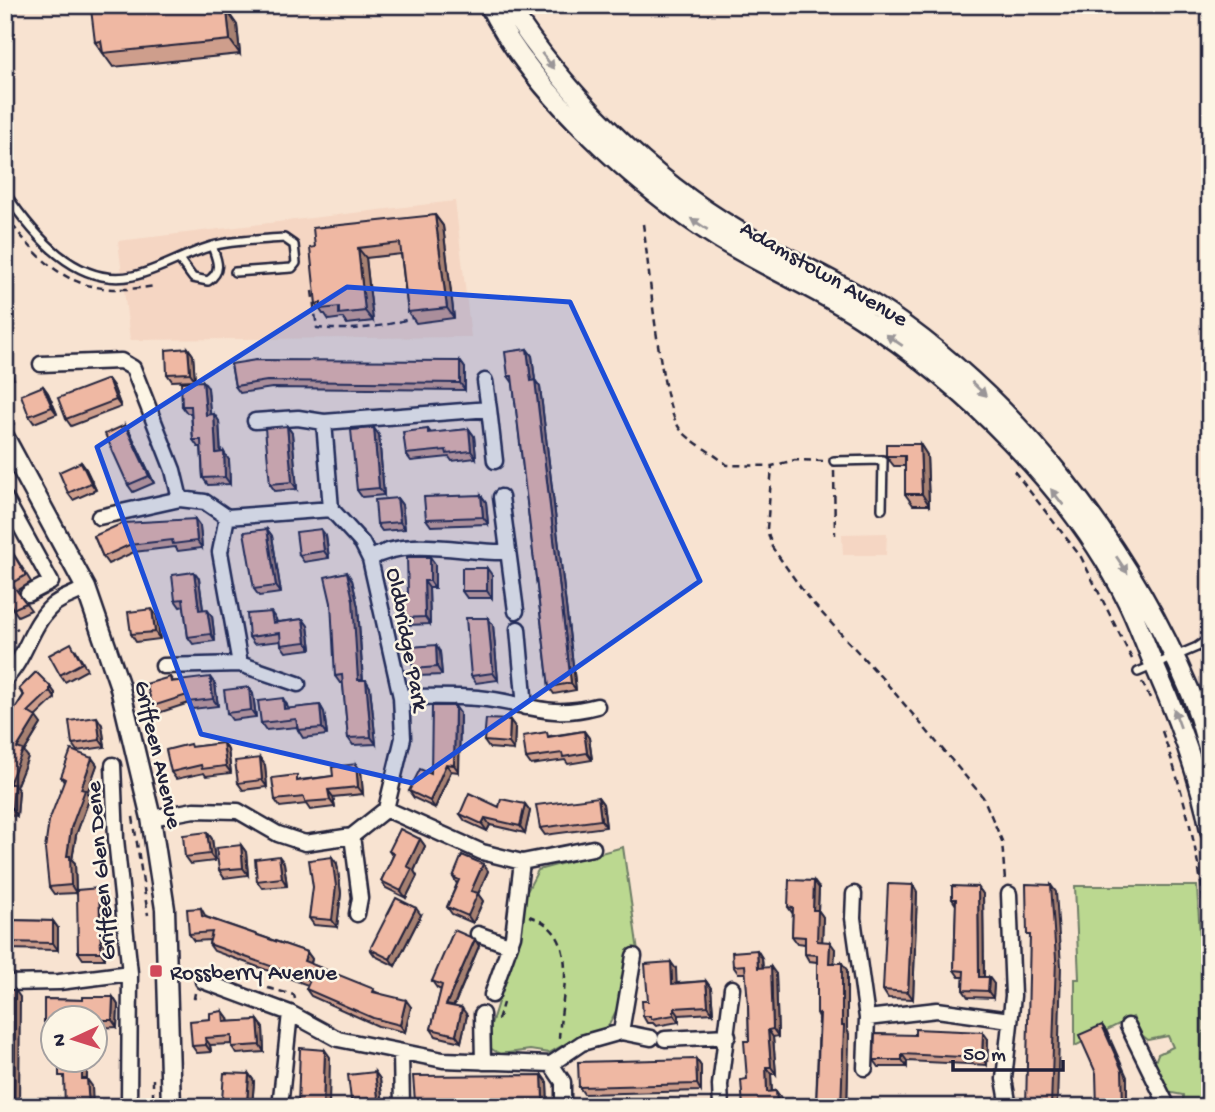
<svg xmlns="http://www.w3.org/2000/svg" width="1215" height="1112" font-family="'Gochi Hand',sans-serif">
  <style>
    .built { fill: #f5d6c3 }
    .green { fill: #bbd890; stroke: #6e7d66; stroke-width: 2 }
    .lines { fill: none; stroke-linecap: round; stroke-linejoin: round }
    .service-casing { stroke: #22223b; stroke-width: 12 }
    .minor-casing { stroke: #22223b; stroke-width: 19 }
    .tertiary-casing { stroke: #22223b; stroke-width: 23 }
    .path { stroke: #22223b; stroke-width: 2.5; stroke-dasharray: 7 5; stroke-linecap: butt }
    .service { stroke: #fcf5e5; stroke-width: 7 }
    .minor { stroke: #fcf5e5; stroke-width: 14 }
    .tertiary { stroke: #fcf5e5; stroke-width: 18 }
    .wall { fill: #ce9e8c; stroke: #22223b; stroke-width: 2 }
    .shaded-wall { fill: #a78172; stroke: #22223b; stroke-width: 2 }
    .building { fill: #efb8a3; stroke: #22223b; stroke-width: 2 }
    .oneway { fill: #9a9698 }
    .marked { fill: #1d4ed8; fill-opacity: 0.2; stroke: #1d4ed8; stroke-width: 5; stroke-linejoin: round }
    .poi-dot { fill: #d1495b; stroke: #fcf5e5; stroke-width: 2.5 }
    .labels { text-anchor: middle; stroke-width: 5; stroke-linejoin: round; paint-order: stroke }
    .street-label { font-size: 23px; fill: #22223b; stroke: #fcf5e5 }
    .poi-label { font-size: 23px; fill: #22223b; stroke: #fcf5e5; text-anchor: start }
  </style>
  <rect width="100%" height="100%" fill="#f8e3d1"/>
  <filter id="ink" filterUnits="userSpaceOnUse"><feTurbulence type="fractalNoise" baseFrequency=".0143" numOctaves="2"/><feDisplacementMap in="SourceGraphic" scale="14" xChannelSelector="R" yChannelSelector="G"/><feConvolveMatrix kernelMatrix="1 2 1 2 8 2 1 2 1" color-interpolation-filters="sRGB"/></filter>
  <g filter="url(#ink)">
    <path class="built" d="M455 201 471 337 130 340 118 241Z
      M887 533 886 555H843L842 534Z"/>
    <path class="green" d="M623 847 640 965 627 967 622 999 607 1029 574 1039 549 1053 530 1050 500 1054 490 1048 488 1034 518 938 522 901 538 870Z
      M1075 886H1197L1202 971 1203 1107H1183V1095L1167 1092 1155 1062 1158 1054 1173 1047 1168 1036 1148 1040 1142 1035 1133 1017 1075 1046V979H1079Z"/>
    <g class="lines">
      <g class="service-casing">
        <path id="service" d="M5 193C33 234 76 288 133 276 159 270 183 255 209 247 232 240 260 240 284 238L294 245 296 263 292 268 235 272
          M179 259 193 278 208 281C223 271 217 260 212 246
          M834 461 883 460 882 509
          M1138 672 1197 647 1210 638"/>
      </g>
      <g class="minor-casing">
        <path id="minor" d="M41 364 121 361 133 368 173 470 180 499
          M489 409 495 461
          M255 421 298 418 324 422 331 509
          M324 422 489 409 485 381
          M501 497 516 611
          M5 498 51 582 28 594
          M99 517 180 499 205 502 227 517
          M227 517 220 552 240 664
          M370 559C408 535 465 554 508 552
          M518 629 525 707
          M163 666 240 664 298 684
          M5 679C26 658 30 626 52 606 60 598 76 594 86 588
          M401 697C427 697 453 696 478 698 527 702 545 720 597 706
          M113 765 116 839 130 973 129 1107
          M386 809 482 852 522 862 593 848
          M151 818 194 810 238 811 278 834 305 843 352 836 386 809 403 738 401 697 370 559 362 543 331 509 227 517
          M352 836 360 898 357 914
          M854 894 853 918 867 1018 865 1068
          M1009 894 1013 996 1004 1079 1009 1107
          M478 934 509 945
          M203 981 290 1013 338 1039 443 1060 551 1064 563 1082V1107
          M5 983 59 982 130 973
          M492 995 513 936 522 862
          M482 1014 483 1062
          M867 1018 937 1010 1010 1020
          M1128 1026 1168 1107
          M621 1032 651 1038
          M665 1039 728 1036
          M401 1053 402 1107
          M551 1064 582 1043 621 1032 634 956
          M280 1107 290 1013
          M721 1107 720 1085 732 988"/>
      </g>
      <g class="tertiary-casing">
        <path id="tertiary" d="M489 5C531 90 638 188 718 238 763 266 813 287 857 315 961 381 1072 489 1127 601 1138 623 1146 647 1156 669 1179 721 1199 774 1210 830
          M508 5C566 95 648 178 740 232 788 260 843 283 888 314 1019 404 1127 543 1189 689 1198 709 1203 732 1210 754
          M5 438 86 588 119 684 151 818 165 909 171 1107"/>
      </g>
      <path class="path" d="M5 215C49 275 80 298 155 286
        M643 224C649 264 660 404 680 429 689 441 714 453 727 465L772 466
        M312 291 317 328C352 331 379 328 412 318
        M5 410 14 425
        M823 461 795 460 772 466 767 529 772 547 808 598 882 678 983 797 1002 841 1005 881
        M834 471 835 535
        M1014 471 1081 557 1134 663
        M5 635 18 628
        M1142 682 1150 698
        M1162 731C1182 789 1198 847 1204 908 1211 973 1208 1041 1207 1107
        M133 817 148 915
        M529 916C585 934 559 1000 559 1042
        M268 988 294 995 295 999
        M195 993 194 998H201
        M498 1020 503 1003
        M153 1079V1107"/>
      <use href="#service" class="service"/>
      <use href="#minor" class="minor"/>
      <use href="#tertiary" class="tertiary"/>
    </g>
    <path class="wall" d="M227 10V11L237 25 240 54 113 67 95 42Z
      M435 215 443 226 454 318 416 323 408 312 401 254 366 258 373 321 347 324 343 318 329 320 325 314H323L316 304 315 247Z
      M188 348 193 355 195 380 172 381 167 374Z
      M527 349 532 356 535 380 540 387 576 690 554 694 549 687 513 383 508 376Z
      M5 356 14 379 5 382Z
      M460 361 465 368V390L272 388 240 393 235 386 231 364Z
      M108 379 113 386 121 407 71 426 66 419Z
      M43 386 48 393 57 414 34 423 29 416Z
      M208 388 210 415 214 414 219 421 221 453 229 460 230 484 208 485 203 478 201 447H198L193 440 191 413H187L182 406Z
      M125 425 130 432 154 483 133 492 128 485Z
      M287 426 292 433 297 489 275 491 270 484Z
      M428 429 431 433 469 429 474 436 476 458 452 461 449 457 411 461 406 454Z
      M379 435 384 495 362 497 357 490Z
      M920 444 927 455 929 505H913L905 494V466H894L886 456Z
      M81 462 86 469 96 490 73 500 68 493Z
      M481 495 486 502 488 524 431 526 426 519Z
      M397 498 402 505 405 529 382 531 377 524Z
      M200 526 202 548 178 551 175 547 134 552 108 564 103 557 94 536Z
      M267 529 272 536 281 593 259 596 254 589Z
      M326 536 329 558 304 562 299 555Z
      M5 540 31 582 17 591 31 610 18 616 13 609 9 589 5 583Z
      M430 557 435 564V588H429L430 624 408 625 403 618 408 593Z
      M492 575V598H467L462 591Z
      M199 579 203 610 212 616 215 641 193 644 188 637 184 606 180 607 175 600Z
      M352 580 358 607 363 680 370 687 376 744 353 745 348 738 343 683H340L335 676Z
      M157 616 160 639 136 642 131 634Z
      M276 619 277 622 303 619 308 626 311 649 286 652 281 645V641L254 644 249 637Z
      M493 625 498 680 476 683 471 676Z
      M76 650 87 670 65 682 60 675Z
      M440 652 442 675 418 676 413 669Z
      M36 672 55 693V698L35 717 41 724 24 752 28 757 16 787 19 791 17 816 5 815V733L7 730 5 728V724L23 696 19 689Z
      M170 677 173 681 215 684 218 706 193 709 189 703 158 713 153 706Z
      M249 687 253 694 256 717 232 720 227 713Z
      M287 705 288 709 320 705 324 712 327 735 303 738 298 730 297 727 266 730 261 723Z
      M460 713 459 772 451 771 435 808 414 798 409 791 431 774Z
      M510 720 515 727 514 750 489 748 484 741Z
      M102 725 105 747 77 751 72 744Z
      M584 731 589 738 592 760 568 764 565 760 531 765 526 758 550 736Z
      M223 743 228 750 231 773 206 776 204 773 176 779 171 772 192 747Z
      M92 758 97 765 87 793 90 797 76 835 72 860 75 863 76 893 54 894 49 887 64 782 61 777Z
      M260 758 265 765 267 787 243 790 238 783Z
      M361 771 363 794 333 797 335 807 310 810 306 804 280 807 275 800 300 780 333 776Z
      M598 797 603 804 606 827 545 835 540 828Z
      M525 804 530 811 525 833 490 825 487 831 465 821 460 814 499 807Z
      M207 832 212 839 215 861 190 864 185 857Z
      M420 839 425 846 414 871 417 876 406 898 386 888 381 881 393 857 389 851Z
      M241 845 246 852 248 875 224 878 219 870Z
      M284 863 287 886 262 888 257 881Z
      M337 864 341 893 337 927 314 925 309 918Z
      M483 864 488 871 478 894 483 901 473 923 452 914 447 907 457 884 453 877Z
      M913 885 917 892 913 999 888 998 883 990Z
      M978 887 983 894 984 977 994 984 993 998 968 997 963 990 964 977H959L954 970 956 905 952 899Z
      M819 888 818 910 823 917 822 941 835 949 834 963 847 970V1030L849 1034 847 1107H816L819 1017 817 1013V962L809 961 805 954V944L797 943 792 936 793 914 788 907Z
      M104 895 105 959H83L78 952Z
      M201 908 206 917 307 952 312 959 311 964 411 1007 405 1032 378 1026 311 996 306 989 308 985 214 951 209 944 210 940 194 941 189 934Z
      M421 915 395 966 375 956 370 949Z
      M5 920 53 921 58 928V950L5 949Z
      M479 946 454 1006 467 1015 461 1042 436 1036 431 1029 441 990 437 988 432 981Z
      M757 950 762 958 763 968 776 974 778 1036 773 1037 776 1074H771L772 1091H776L781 1098 782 1107H743L747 1079 749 1041 748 1004 746 973H738L733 966Z
      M676 969V983L706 981 711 988 713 1013 679 1015V1022L656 1026 653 1023H647L643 1016 648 1001Z
      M83 997H113L118 1005 117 1027 94 1028V1018H52V1029H49L44 1022V999L83 1000Z
      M223 1011 228 1018 229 1022 258 1020 263 1027 264 1052 237 1054 232 1047V1044L210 1045 211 1052 197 1053 192 1046 210 1019Z
      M875 1034 988 1039 987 1065 907 1061V1067H879L874 1060Z
      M696 1059 701 1066V1091L584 1094 579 1087Z
      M375 1072 380 1079 383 1105 355 1107 351 1100Z
      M249 1074 254 1081 252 1107H227L222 1100Z
      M547 1082 548 1107H419L415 1101Z"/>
    <path class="shaded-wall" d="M218 5H224L227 10 228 26 219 12Z
      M227 11 237 25 240 54 230 40Z
      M435 215 443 226 454 318 447 308Z
      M358 248 366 258 373 321 365 311Z
      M188 348 193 355 195 380 190 373Z
      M527 349 532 356 536 388 531 381Z
      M460 361 465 368V390L460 383Z
      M108 379 113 386 121 407 116 400Z
      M535 380 540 387 576 690 571 683Z
      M203 381 208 388 211 422 206 415Z
      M43 386 48 393 57 414 52 407Z
      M214 414 219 421 221 460 216 453Z
      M125 425 130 432 154 483 149 476Z
      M287 426 292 433 297 489 292 482Z
      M374 428 379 435 384 495 379 488Z
      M469 429 474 436 476 458 471 451Z
      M920 444 927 455 929 505 922 494Z
      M224 452 229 460 230 484 225 477Z
      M81 462 86 469 96 490 91 483Z
      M481 495 486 502 488 524 483 517Z
      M397 498 402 505 405 529 400 522Z
      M195 519 200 526 202 548 197 541Z
      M267 529 272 536 281 593 276 586Z
      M321 529 326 536 329 558 324 551Z
      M430 557 435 564V588L430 581Z
      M487 568 492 575V598L487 591Z
      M194 572 199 579 204 617 199 610Z
      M347 572 352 580 358 607 363 687 358 680Z
      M424 581 429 588 430 624 425 617Z
      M152 609 157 616 160 639 155 632Z
      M207 609 212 616 215 641 211 634Z
      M271 612 276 619 277 630 273 623Z
      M488 618 493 625 498 680 493 673Z
      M303 619 308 626 311 649 306 642Z
      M436 645 440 652 442 675 437 667Z
      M210 677 215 684 218 706 213 699Z
      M366 680 370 687 376 744 371 737Z
      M50 686 55 693V698L50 691Z
      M249 687 253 694 256 717 251 710Z
      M283 698 287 705 289 716 284 709Z
      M320 705 324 712 327 735 322 728Z
      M455 706 460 713 459 772 454 765Z
      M36 717 41 724 24 752 28 757 16 787 19 791 17 816 12 809 9 784 17 748Z
      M97 717 102 725 105 747 100 740Z
      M510 720 515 727 514 750 509 743Z
      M584 731 589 738 592 760 587 753Z
      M223 743 228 750 231 773 226 766Z
      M92 758 97 765 87 793 90 797 76 835 72 860 75 863 76 893 71 885 67 856 71 828 81 789Z
      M260 758 265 765 267 787 262 780Z
      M356 764 361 771 363 794 358 787Z
      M446 764 451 771 435 808 430 801Z
      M328 790 333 797 335 807 330 800Z
      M598 797 603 804 606 827 601 820Z
      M525 804 530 811 525 833 520 826Z
      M485 818 490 825 487 831 482 824Z
      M207 832 212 839 215 861 210 854Z
      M420 839 425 846 414 871 417 876 406 898 401 891 407 866Z
      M241 845 246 852 248 875 243 868Z
      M279 856 284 863 287 886 282 878Z
      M332 857 337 864 341 893 337 927 332 920Z
      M483 864 488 871 478 894 483 901 473 923 468 916 471 891Z
      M814 881 819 888 818 910 823 917 822 948 817 941 813 910Z
      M913 885 917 892 913 999 908 992Z
      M1051 885 1056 892 1061 966 1057 1107H1051Z
      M978 887 983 894 984 984 979 977Z
      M99 888 104 895 105 959 101 952Z
      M416 908 421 915 395 966 390 959Z
      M53 921 58 928V950L53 943Z
      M475 939 479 946 451 1012 446 1005Z
      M830 942 835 949 834 970 829 963Z
      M757 950 762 958 763 975 758 968Z
      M307 952 312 959 309 968 304 961Z
      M671 962 676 969 677 991 672 984Z
      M842 963 847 970V1030L849 1034 847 1107H841Z
      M771 967 776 974 778 1036 773 1029Z
      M989 977 994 984 993 998 988 991Z
      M706 981 711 988 713 1013 708 1006Z
      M15 990 20 997 19 1107H14Z
      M113 997 118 1005 117 1027 112 1020Z
      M406 1000 411 1007 405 1032 400 1025Z
      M462 1008 467 1015 461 1042 456 1035Z
      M674 1008 679 1015V1022L674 1015Z
      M223 1011 228 1018 229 1029 224 1022Z
      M258 1020 263 1027 264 1052 260 1045Z
      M1102 1025 1107 1032 1127 1077V1107H1123Z
      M768 1030 773 1037 776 1074 771 1067Z
      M983 1032 988 1039 987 1065 982 1058Z
      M205 1038 210 1045 211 1052 206 1045Z
      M325 1050 330 1057 329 1107H323Z
      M902 1054 907 1061V1067L902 1060Z
      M696 1059 701 1066V1091L697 1084Z
      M82 1060H87V1086L82 1079Z
      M766 1067 771 1074 772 1099 767 1092Z
      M375 1072 380 1079 383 1105 378 1098Z
      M249 1074 254 1081 252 1107H251L247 1102Z
      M542 1075 547 1082 548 1107 543 1100Z
      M87 1079 92 1086 93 1107H89Z
      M776 1091 781 1098 782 1107H778L777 1105Z"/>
    <path class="building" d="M127 5H218L219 12 227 11 230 40 103 53 101 41 95 42 91 9Z
      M435 215 447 308 408 312 400 243 358 248 365 311 339 314V307L321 309V303L316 304 310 248 315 247 313 228Z
      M188 348 190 373 167 374 166 350Z
      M527 349 531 381 535 380 571 683 549 687 512 376H508L505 352Z
      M5 358 12 375 5 378Z
      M256 360 460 361V383L267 381 235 386 231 364Z
      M108 379 116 400 66 419 58 398Z
      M203 381 206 415 214 414 216 453 224 452 225 477 203 478 201 440H193L191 406H182L181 382Z
      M43 386 52 407 29 416 21 395Z
      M125 425 149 476 128 485 105 434Z
      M287 426 292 482 270 484 265 428Z
      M374 428 379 488 357 490 351 430Z
      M428 429V433L469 429 471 451 447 454 446 450 406 454 403 432Z
      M886 444H920L922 494H905V456H886Z
      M81 462 91 483 68 493 59 472Z
      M481 495 483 517 426 519 424 497Z
      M397 498 400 522 377 524 375 500Z
      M195 519 197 541 173 544 172 540 129 545 103 557 94 536 123 523Z
      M267 529 276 586 254 589 244 532Z
      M321 529 324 551 299 555 296 532Z
      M5 541 26 575 7 586 5 583Z
      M407 557H430V581H424L425 617 403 618 402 593H408Z
      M462 568H487V591H462Z
      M194 572 199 610 207 609 211 634 188 637 183 599 175 600 172 575Z
      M347 572 353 600 358 680H366L371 737 348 738 342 675 335 676 331 603 325 577Z
      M14 587 26 603 13 609 5 594V591Z
      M152 609 155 632 131 634 128 612Z
      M271 612 273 623 303 619 306 642 281 645 280 633 249 637 247 614Z
      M466 618H488L493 673 471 676Z
      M71 643 82 663 60 675 49 655Z
      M436 645 437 667 413 669 411 647Z
      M36 672 50 686V691L28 712 36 717 17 748 23 750 9 784H14L12 809 5 808V733L7 728 5 727V724L24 695 19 689Z
      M170 677 171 682 210 677 213 699 188 702 187 695 153 706 146 684Z
      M249 687 251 710 227 713 224 690Z
      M283 698 284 709 320 705 322 728 298 730 296 719 261 723 258 701Z
      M432 706H455L454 765 446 764 430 801 409 791 420 769 431 774Z
      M97 717 100 740 72 744 69 721Z
      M486 719 510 720 509 743 484 741Z
      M584 731 587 753 563 757 562 753 526 758 523 736 547 732 548 737Z
      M223 743 226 766 202 769 201 765 171 772 166 750 190 744 191 747Z
      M71 750 92 758 81 789 85 790 71 828 67 856H70L71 885 49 887 45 849 49 821 65 779 61 777Z
      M260 758 262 780 238 783 235 761Z
      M356 764 358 787 328 790 330 800 305 802 304 797 275 800 272 778 297 775V781L333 776 332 767Z
      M469 793 499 807 501 799 525 804 520 826 485 818 482 824 460 814Z
      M598 797 601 820 540 828 536 805Z
      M400 829 420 839 407 866 412 869 401 891 381 881 394 854 389 851Z
      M207 832 210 854 185 857 183 835Z
      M241 845 243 868 219 870 216 848Z
      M462 855 483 864 471 891 478 893 468 916 447 907 459 880 453 877Z
      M279 856 282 878 257 881 255 859Z
      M332 857 336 886 332 920 309 918 313 887 309 860Z
      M789 880 814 881 813 910H818L817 941 830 942 829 963H842V1026H844L841 1107H816L820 1014 817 1013V955L805 954V937L792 936 793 908 788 907Z
      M888 884 913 885 908 992 883 990Z
      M1026 884 1051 885 1056 959 1051 1107H1026L1030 935H1027Z
      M952 886 978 887 979 977H989L988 991 963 990 964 971 954 970 956 899H952Z
      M99 888 101 952H78L77 890Z
      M396 898 416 908 390 959 370 949Z
      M201 908 202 916 307 952 304 961 374 989 373 992 406 1000 400 1025 373 1018 306 989 310 980 209 944 212 932 189 934 187 909Z
      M5 920 53 921V943L5 942Z
      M454 930 475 939 446 1005 462 1008 456 1035 431 1029 442 985 432 981Z
      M757 950 758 968 771 967 773 1029 768 1030 771 1067H766L767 1092 776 1091 777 1105 743 1107 741 1080 747 1079 744 1041H749L748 1004 745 965 733 966 732 952Z
      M671 962 672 984 706 981 708 1006 674 1008V1015L651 1019V1016H643L642 1001H648L645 964Z
      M5 990H15L14 1107H5Z
      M83 997H113L112 1020H94V1018H52V1022H44V999L83 1000Z
      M223 1011 224 1022 258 1020 260 1045 232 1047V1036L205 1038 206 1045 192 1046 190 1021 210 1019V1013Z
      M1102 1025 1122 1070 1123 1107H1097L1096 1073 1079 1035Z
      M915 1029 983 1032 982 1058 902 1054V1060H874L875 1034 915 1035Z
      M300 1048 325 1050 323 1107H298Z
      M696 1059 697 1084 579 1087 578 1062Z
      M59 1060H82V1079H87L89 1107H65L64 1076H59Z
      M375 1072 378 1098 351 1100 348 1075Z
      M224 1073 249 1074 247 1102 222 1100Z
      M542 1075 543 1100 415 1101 413 1076Z
      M989 1103 988 1107H872V1104Z"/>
    <defs><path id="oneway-solid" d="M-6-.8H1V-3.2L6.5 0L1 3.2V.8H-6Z" transform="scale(1.75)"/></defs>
    <g class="oneway">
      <use href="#oneway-solid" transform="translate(548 61) rotate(51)"/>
      <use href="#oneway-solid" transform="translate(699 224) rotate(-146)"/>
      <use href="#oneway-solid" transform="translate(894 340) rotate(-146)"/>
      <use href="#oneway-solid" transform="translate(979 389) rotate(44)"/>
      <use href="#oneway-solid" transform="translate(1057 497) rotate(-128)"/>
      <use href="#oneway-solid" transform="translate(1122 565) rotate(56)"/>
      <use href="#oneway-solid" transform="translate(1177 718) rotate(-110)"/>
    </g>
  </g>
  <path class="marked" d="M347 287 570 302 700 581 412 783 201 734 97 447Z"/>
  <rect class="poi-dot" x="149" y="964" width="14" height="14" rx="3.5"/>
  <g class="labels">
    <g class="street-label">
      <text transform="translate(825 272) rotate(30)" y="8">Adamstown Avenue</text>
      <text transform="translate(409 639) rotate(79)" y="8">Oldbridge Park</text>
      <text transform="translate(160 754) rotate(77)" y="8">Griffeen Avenue</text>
      <text transform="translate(99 871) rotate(-95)" y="8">Griffeen Glen Dene</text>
    </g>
    <g class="poi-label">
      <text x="170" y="979">Rossberry Avenue</text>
    </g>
  </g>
  <rect width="1215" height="1112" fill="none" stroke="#fcf5e5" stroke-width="28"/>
  <rect x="14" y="14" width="1187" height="1084" fill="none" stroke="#22223b" stroke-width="2.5" filter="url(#ink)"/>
  <g transform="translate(74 1039) rotate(266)"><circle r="33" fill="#fcf5e5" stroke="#a5a1a1" stroke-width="2"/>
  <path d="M0-5L12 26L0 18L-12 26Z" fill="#d1495b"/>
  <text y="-10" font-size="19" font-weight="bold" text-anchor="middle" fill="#22223b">N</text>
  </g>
  <path d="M953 1060v10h110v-10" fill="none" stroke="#22223b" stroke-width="3.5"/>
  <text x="963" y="1060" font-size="21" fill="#22223b" stroke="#fcf5e5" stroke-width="5" paint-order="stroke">50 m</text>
</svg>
